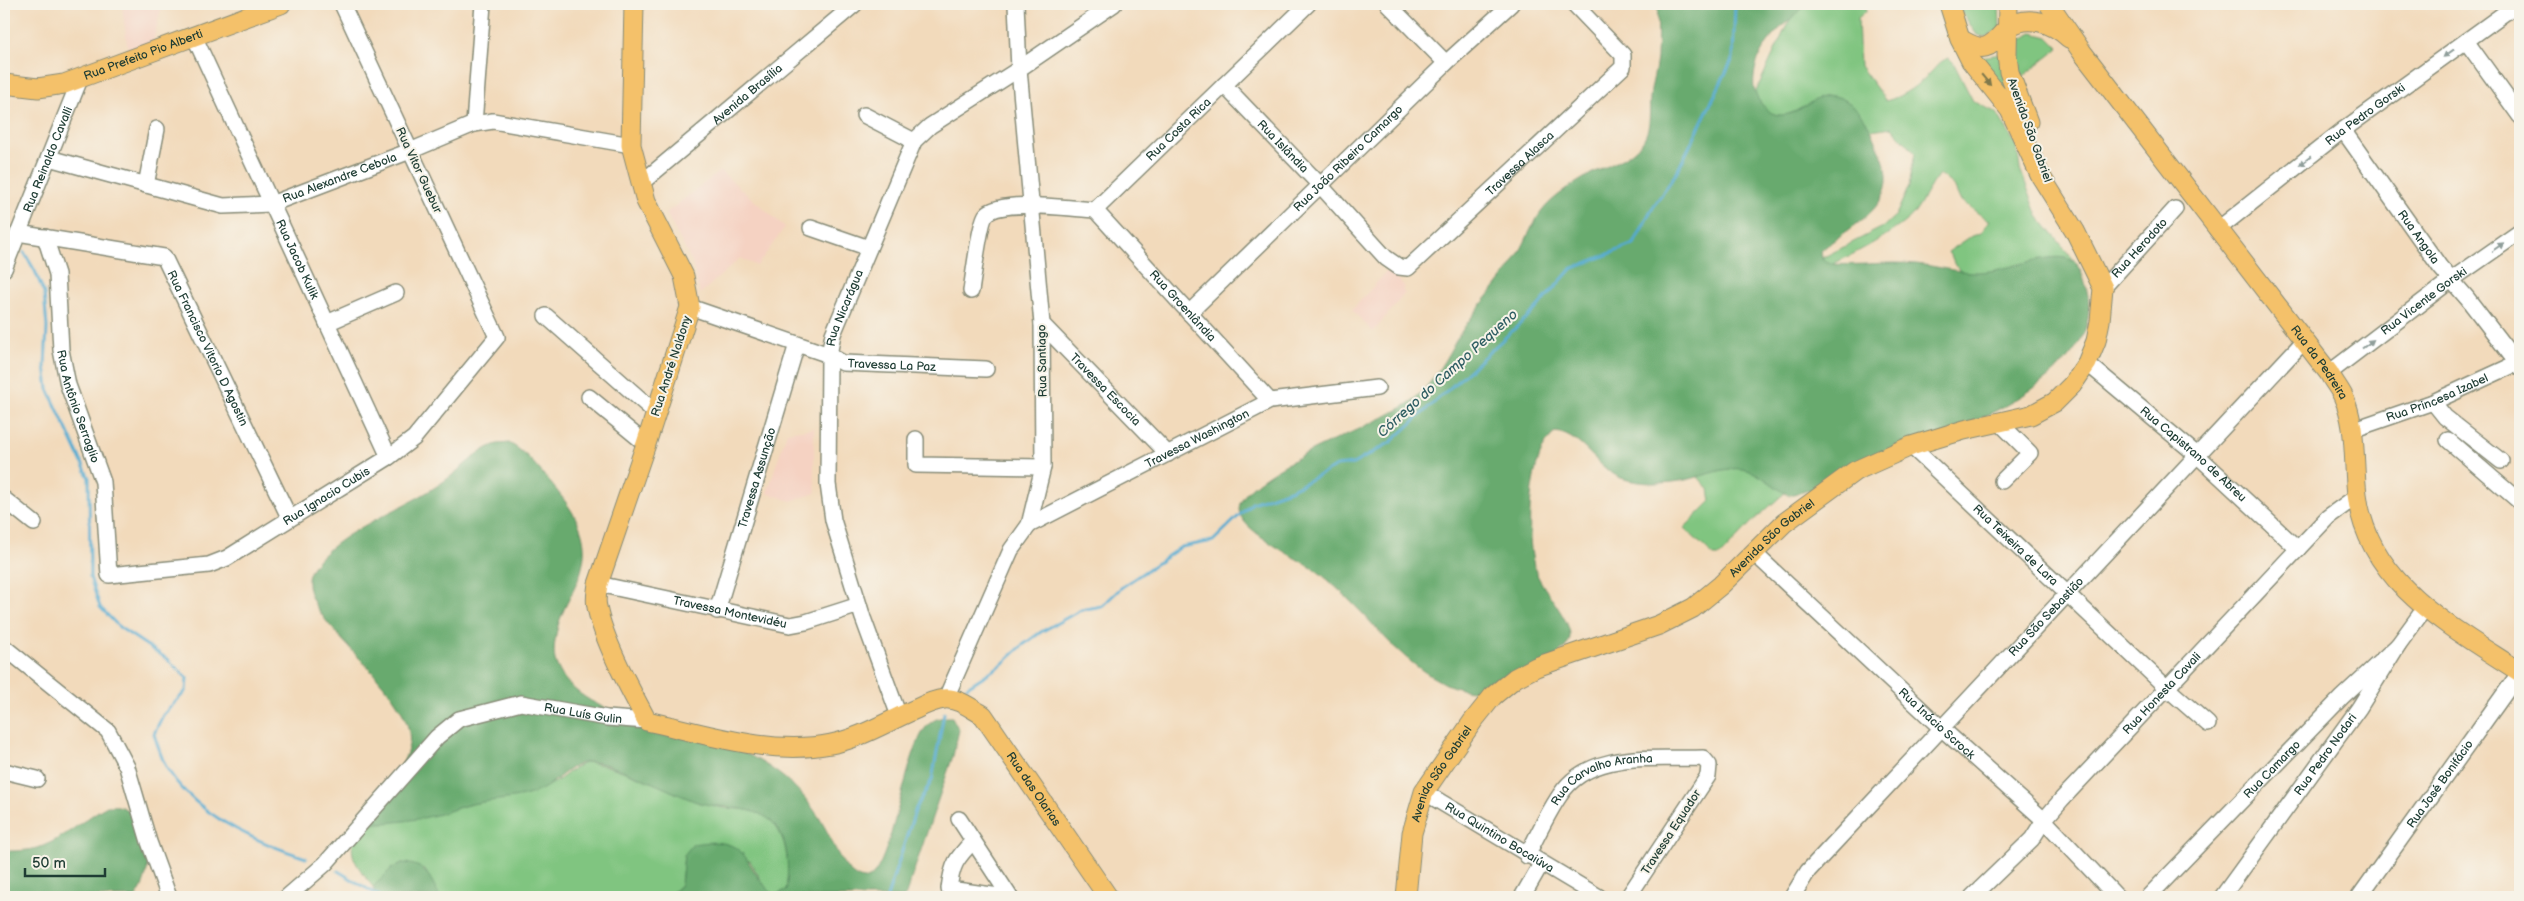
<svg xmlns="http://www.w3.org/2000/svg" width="2524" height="901" font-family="'Balsamiq Sans',sans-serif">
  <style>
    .built { fill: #f5d2c2 }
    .green { fill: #80c580; stroke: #50815a }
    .forest { fill: #68aa6e; stroke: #447451 }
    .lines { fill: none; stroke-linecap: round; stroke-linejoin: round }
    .stream { stroke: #53aad0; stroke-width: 3 }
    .minor-casing { stroke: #888c78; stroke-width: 18 }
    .major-casing { stroke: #888c78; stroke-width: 21 }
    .minor { stroke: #fff; stroke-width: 15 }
    .major { stroke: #f4c16a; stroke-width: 19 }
    .oneway { fill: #8f9e9a }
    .oneway2 { fill: #7f784c }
    .labels { text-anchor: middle; stroke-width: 4; stroke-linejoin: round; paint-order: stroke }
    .street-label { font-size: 12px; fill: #1f3d34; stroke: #f7f3e8 }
    .water-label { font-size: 14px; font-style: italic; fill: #2f5e63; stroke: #f7f3e8 }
  </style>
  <rect width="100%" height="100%" fill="#f7f3e8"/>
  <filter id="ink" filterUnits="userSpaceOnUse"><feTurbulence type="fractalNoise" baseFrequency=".02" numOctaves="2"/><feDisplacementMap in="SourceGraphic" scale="10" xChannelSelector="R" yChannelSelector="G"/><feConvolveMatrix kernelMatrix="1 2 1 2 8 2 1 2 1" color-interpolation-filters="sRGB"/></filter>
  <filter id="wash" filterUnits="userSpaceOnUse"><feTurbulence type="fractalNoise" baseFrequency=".0096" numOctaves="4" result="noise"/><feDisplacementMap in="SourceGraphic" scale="20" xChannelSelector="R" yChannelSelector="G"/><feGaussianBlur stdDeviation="1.12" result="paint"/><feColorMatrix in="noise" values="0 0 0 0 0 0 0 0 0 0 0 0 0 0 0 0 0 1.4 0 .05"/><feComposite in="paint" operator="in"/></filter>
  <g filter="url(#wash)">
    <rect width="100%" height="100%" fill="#f2dabb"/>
    <path class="built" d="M122 4H162L153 42 128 52Z
      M720 171 785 227 757 266 740 258 700 294 692 262 666 213Z
      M1389 269 1405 287 1402 290 1405 293 1373 332 1352 310Z
      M814 428V474L816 493 791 501 767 493 787 432Z"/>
    <path class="green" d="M1799 4H1866V11L1858 18 1860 66 1886 101C1904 96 1920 84 1933 70 1939 64 1940 61 1949 58L1953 62 1973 101 1997 113 2017 147 2020 169 2038 216 2078 265 2071 271 1962 275 1948 252 1970 237 1981 233 1990 220 1986 219 1960 200 1954 186 1939 174C1929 186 1923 201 1914 213 1901 230 1841 262 1820 269L1991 354 2052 373 1798 481 1751 523 1720 556H1714L1684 528 1711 501 1709 489 1652 427 1820 259 1883 227 1896 215 1909 186 1915 153 1892 127 1864 131 1742 121 1786 27Z
      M1960 4H1999L2000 29 1985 37 1977 35 1963 14Z
      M2033 33 2048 37 2059 48 2019 79 2013 51 2021 39Z
      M2001 54 2017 117 1974 58Z
      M588 762C632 769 671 794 714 806 730 811 752 806 766 816 788 833 790 865 786 890L775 895 765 887 750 861 684 855 681 885 667 897H440L425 870 402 863 391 869 373 887C354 861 344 853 361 823 400 824 434 814 471 804 497 797 524 797 549 785 564 779 571 767 588 762Z"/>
    <path class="forest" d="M1658 4H1808C1784 24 1757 44 1754 77 1753 87 1754 94 1760 102 1766 109 1771 115 1781 115 1801 115 1817 90 1838 97 1854 102 1867 120 1873 134 1878 147 1885 160 1887 174 1890 212 1844 229 1821 251L1822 259 1833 264C1861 266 1888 261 1916 264 1937 266 1959 273 1980 272 2006 271 2041 254 2066 258 2080 261 2084 279 2087 291 2109 382 1942 435 1880 459 1850 471 1821 490 1789 495 1774 488 1759 471 1742 469 1725 467 1706 475 1690 479 1669 484 1641 485 1621 478 1595 467 1584 437 1556 432 1528 450 1524 541 1536 572 1542 589 1572 621 1570 637 1568 652 1547 660 1536 667 1523 674 1508 687 1494 690 1441 700 1397 651 1365 616 1351 602 1337 587 1321 574 1304 561 1238 531 1239 509 1240 470 1383 425 1413 400 1440 378 1450 345 1471 318 1487 296 1506 277 1519 253 1527 239 1532 224 1542 211 1552 198 1569 187 1584 178 1602 167 1635 158 1645 137 1651 125 1649 111 1650 98 1651 84 1656 71 1657 58 1658 40 1657 22 1658 4Z
      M509 443C528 453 540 471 554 487 582 521 594 546 575 587 568 602 560 615 557 630 555 639 553 651 555 660 573 722 694 728 743 752 766 763 789 779 805 798 811 806 819 816 824 826 834 842 842 874 863 879 891 885 904 745 929 724 937 717 943 717 952 717L959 730 953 756 905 897H667L681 885 684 855 693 844C755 834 741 869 775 895L786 890C789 870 789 841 775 825 757 804 723 810 697 802 674 794 608 759 587 762 569 764 556 783 539 791 519 800 494 799 472 804 460 806 449 812 436 815 412 821 386 824 361 823 377 800 401 776 408 749 426 691 282 614 312 568 330 540 377 519 406 504 421 496 437 487 451 476 464 466 478 451 494 445 498 443 504 444 509 443Z
      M107 806C112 806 118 805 122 807 154 822 154 874 136 897H4V851C17 851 31 851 43 846 66 837 85 818 107 806Z
      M402 863C426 864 430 877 440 897H376L373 887 391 869Z"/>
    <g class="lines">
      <path class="stream" d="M4 227H7
        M24 252 35 271 44 293 47 327 45 366 48 389 89 478 90 577 100 607 119 627 167 659 187 678 186 691 163 715 154 734C158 746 161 759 168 770 197 816 256 842 306 858
        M967 687 1001 665 1023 645 1041 632 1081 610 1102 606 1122 587 1181 547 1213 541 1252 503 1292 489 1337 466 1353 464 1391 442 1534 311 1571 269 1634 244 1651 210 1677 172 1733 58 1735 4
        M338 871 381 897
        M887 897 916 808 932 780 944 713"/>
    </g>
  </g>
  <g filter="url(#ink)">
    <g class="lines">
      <g class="minor-casing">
        <g id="minor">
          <path d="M1388 4 1446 63"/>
          <path id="s1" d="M194 36 389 457"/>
          <path d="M2466 41 2520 116"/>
          <path id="s2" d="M1224 85 1320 185 1386 258 1399 267 1408 268 1623 67V55L1574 4"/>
          <path d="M864 115 914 141"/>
          <path d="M474 124 483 4"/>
          <path id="s3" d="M2343 130 2440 267 2467 298 2520 367"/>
          <path id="s4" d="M49 158 223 206 271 204 410 151 474 124 493 121 631 145"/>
          <path id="s5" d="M640 184 855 4"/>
          <path d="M146 185 157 129"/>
          <path id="s6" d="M1095 210 1270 401"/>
          <path d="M811 228 869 248"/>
          <path id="s7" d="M2217 230 2343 130 2517 4"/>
          <path id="s8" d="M18 233 164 257 289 517"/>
          <path id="s9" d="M45 237 57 274 61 350 68 385 103 482 109 575 209 565 227 558 389 457 414 438 497 337 342 4"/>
          <path id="s10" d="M4 269 80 79"/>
          <path id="s11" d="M2103 288 2175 209"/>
          <path id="s12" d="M971 291C973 279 980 222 986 215 1000 198 1072 209 1095 210L1308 4"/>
          <path id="s13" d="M690 307 829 355 843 363 986 369"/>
          <path id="s14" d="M1189 313 1446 63 1511 4"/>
          <path d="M546 316 656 413"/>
          <path d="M327 323 396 293"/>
          <path id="s15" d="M1042 324 1168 454"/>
          <path id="s16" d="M2087 363 2197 455 2298 549"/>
          <path id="s17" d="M2329 373 2451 280 2520 232"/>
          <path d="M589 397 646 444"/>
          <path d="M2433 402 2445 417 2501 461"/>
          <path d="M1999 422 2030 453 2002 481"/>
          <path id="s18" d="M2352 430 2433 402 2520 362"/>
          <path d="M916 439V465L1043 467"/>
          <path d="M2448 440 2520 502"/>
          <path id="s19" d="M1911 446 2168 689 2208 724"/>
          <path d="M4 499 34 523"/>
          <path id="s20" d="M1029 525 1270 401 1377 388"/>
          <path id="s21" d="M1754 553 1940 727 2044 820 2117 897"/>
          <path id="s22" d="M598 584 790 625 806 622 859 605"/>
          <path id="s23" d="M717 611 797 344"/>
          <path d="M4 647 108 731 127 767 149 842 169 897"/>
          <path d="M946 698 1011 550 1029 525 1043 467 1042 324 1019 69 1016 4"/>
          <path id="s24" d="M899 716 863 618 833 520 828 484 829 355 833 334 914 141 930 126 1019 69 1114 4"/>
          <path d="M4 771 37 779"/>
          <path id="s25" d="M1424 792 1599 897"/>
          <path d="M959 819 1010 897"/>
          <path d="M973 841C956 859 952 864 949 889L1006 897"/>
          <path id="s26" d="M1527 856C1537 836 1547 814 1560 795 1590 749 1655 760 1703 758L1709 765 1708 776 1628 897"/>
          <path id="s27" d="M287 897 325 864 437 737 459 719 521 703 607 718 647 721"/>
          <path d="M1522 897 1541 864"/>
          <path id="s28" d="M1792 897 1808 871 2304 341"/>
          <path id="s29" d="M1972 897 2032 839 2044 820 2062 799 2328 517 2357 496"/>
          <path id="s30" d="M2148 897 2342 697 2398 645"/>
          <path id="s31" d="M2222 897 2359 708 2398 645 2425 608"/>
          <path id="s32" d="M2359 897 2520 672"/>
        </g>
      </g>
      <g class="major-casing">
        <g id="major">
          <path id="s33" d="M634 4 631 145 646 201 684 276 690 307 646 444 598 584C597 591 595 600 597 607 603 640 631 691 647 721 707 734 770 756 831 744 861 738 888 721 916 709 924 705 935 700 944 699 957 697 972 709 983 715L1108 897"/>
          <path d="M2008 4 2007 55 2009 72 2028 122"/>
          <path id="s34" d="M2049 4 2082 52 2329 373C2333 381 2339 388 2343 396 2357 426 2353 462 2357 494 2367 584 2452 627 2520 672"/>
          <path d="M1960 39C1968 43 1976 49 1985 47 1996 44 2001 33 2009 27 2028 14 2053 23 2069 38"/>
          <path id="s35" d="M4 84 38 88 64 84 281 4"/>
          <path id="s36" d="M1406 897 1412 833 1424 792 1473 721 1493 696 1515 678 1536 667 1659 625 1693 608 1721 585 1784 523 1855 471 1911 446 1964 430 2031 415 2055 402 2072 385 2087 363 2096 341 2100 321 2103 288 2075 231 2040 175 2010 110 1971 61 1960 39 1949 4"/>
        </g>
      </g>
      <use href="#minor" class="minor"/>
      <use href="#major" class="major"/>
    </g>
    <defs><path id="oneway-solid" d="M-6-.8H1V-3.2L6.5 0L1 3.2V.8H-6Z" transform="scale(1.25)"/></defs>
    <g class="oneway">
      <use href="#oneway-solid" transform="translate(2449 53) rotate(144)"/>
      <use href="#oneway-solid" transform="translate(2305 161) rotate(142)"/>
      <use href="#oneway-solid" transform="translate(2498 247) rotate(-35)"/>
      <use href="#oneway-solid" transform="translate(2368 344) rotate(-37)"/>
    </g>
    <use class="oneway2" href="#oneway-solid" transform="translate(1986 80) rotate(50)"/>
  </g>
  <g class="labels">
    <g class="street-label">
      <text dy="4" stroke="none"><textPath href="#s35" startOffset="145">Rua Prefeito Pio Alberti</textPath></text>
      <text dy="4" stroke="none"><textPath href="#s5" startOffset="140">Avenida Brasília</textPath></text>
      <text dy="4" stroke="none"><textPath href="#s7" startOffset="188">Rua Pedro Gorski</textPath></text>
      <text dy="4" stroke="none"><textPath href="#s12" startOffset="305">Rua Costa Rica</textPath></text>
      <text transform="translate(2030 130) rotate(70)" y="4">Avenida São Gabriel</text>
      <text dy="4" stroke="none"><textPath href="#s2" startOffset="85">Rua Islândia</textPath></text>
      <text dy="4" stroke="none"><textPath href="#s14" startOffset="222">Rua João Ribeiro Camargo</textPath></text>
      <text dy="4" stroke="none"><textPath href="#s10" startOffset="118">Rua Reinaldo Cavalli</textPath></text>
      <text dy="4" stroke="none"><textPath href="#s2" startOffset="415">Travessa Alasca</textPath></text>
      <text transform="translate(419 170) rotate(65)" y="4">Rua Vitor Guebur</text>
      <text dy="4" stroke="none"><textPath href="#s4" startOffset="302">Rua Alexandre Cebola</textPath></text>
      <text dy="4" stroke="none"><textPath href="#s3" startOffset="131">Rua Angola</textPath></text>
      <text dy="4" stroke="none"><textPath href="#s11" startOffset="54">Rua Herodoto</textPath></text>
      <text dy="4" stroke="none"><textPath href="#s1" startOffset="246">Rua Jacob Kulik</textPath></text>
      <text dy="4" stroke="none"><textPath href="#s17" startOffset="119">Rua Vicente Gorski</textPath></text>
      <text dy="4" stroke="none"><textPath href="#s6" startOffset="130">Rua Groenlândia</textPath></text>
      <text dy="4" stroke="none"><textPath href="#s24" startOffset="422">Rua Nicarágua</textPath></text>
      <text dy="4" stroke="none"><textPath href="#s8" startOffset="249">Rua Francisco Vitorio D Agostin</textPath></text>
      <text transform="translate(1042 361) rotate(-91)" y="4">Rua Santiago</text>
      <text dy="4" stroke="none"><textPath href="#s34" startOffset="449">Rua da Pedreira</textPath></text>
      <text dy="4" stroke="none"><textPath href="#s13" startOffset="212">Travessa La Paz</textPath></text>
      <text transform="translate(671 366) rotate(-72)" y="4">Rua André Naldony</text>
      <text dy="4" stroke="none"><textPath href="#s15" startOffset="91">Travessa Escocia</textPath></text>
      <text dy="4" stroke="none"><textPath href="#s18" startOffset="91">Rua Princesa Izabel</textPath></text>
      <text dy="4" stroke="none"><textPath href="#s9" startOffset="174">Rua Antônio Serraglio</textPath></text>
      <text dy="4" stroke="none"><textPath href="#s20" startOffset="189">Travessa Washington</textPath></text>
      <text dy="4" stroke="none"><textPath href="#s16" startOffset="140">Rua Capistrano de Abreu</textPath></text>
      <text dy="4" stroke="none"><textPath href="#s23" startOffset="139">Travessa Assunção</textPath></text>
      <text dy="4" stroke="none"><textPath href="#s9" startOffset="584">Rua Ignacio Cubis</textPath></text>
      <text dy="4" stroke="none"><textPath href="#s36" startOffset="551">Avenida São Gabriel</textPath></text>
      <text dy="4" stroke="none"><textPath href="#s19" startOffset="144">Rua Teixeira de Lara</textPath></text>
      <text dy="4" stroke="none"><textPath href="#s22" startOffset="135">Travessa Montevidéu</textPath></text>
      <text dy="4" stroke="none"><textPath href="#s28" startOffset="379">Rua São Sebastião</textPath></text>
      <text dy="4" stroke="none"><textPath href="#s29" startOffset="279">Rua Honesta Cavali</textPath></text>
      <text dy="4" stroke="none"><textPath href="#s27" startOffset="375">Rua Luís Gulin</textPath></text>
      <text dy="4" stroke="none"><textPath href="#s21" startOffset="250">Rua Inácio Scrock</textPath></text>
      <text dy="4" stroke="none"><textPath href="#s31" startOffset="176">Rua Pedro Nodari</textPath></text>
      <text dy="4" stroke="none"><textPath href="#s30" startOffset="178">Rua Camargo</textPath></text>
      <text dy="4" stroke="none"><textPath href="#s36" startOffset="131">Avenida São Gabriel</textPath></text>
      <text dy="4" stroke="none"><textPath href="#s26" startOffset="116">Rua Carvalho Aranha</textPath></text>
      <text dy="4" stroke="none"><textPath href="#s32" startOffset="139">Rua José Bonifácio</textPath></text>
      <text dy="4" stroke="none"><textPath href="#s33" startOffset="1196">Rua das Olarias</textPath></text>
      <text transform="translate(1671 832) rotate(-57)" y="4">Travessa Equador</text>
      <text dy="4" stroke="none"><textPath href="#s25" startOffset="88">Rua Quintino Bocaiúva</textPath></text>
    </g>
    <g class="water-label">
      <text transform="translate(1447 373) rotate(-42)" y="5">Córrego do Campo Pequeno</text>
    </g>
  </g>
  <rect width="2524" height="901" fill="none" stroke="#f7f3e8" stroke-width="20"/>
  <path d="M25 868v8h80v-8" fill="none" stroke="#1f3d34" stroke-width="2.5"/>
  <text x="32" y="868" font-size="15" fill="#1f3d34" stroke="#f7f3e8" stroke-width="4" paint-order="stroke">50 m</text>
</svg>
